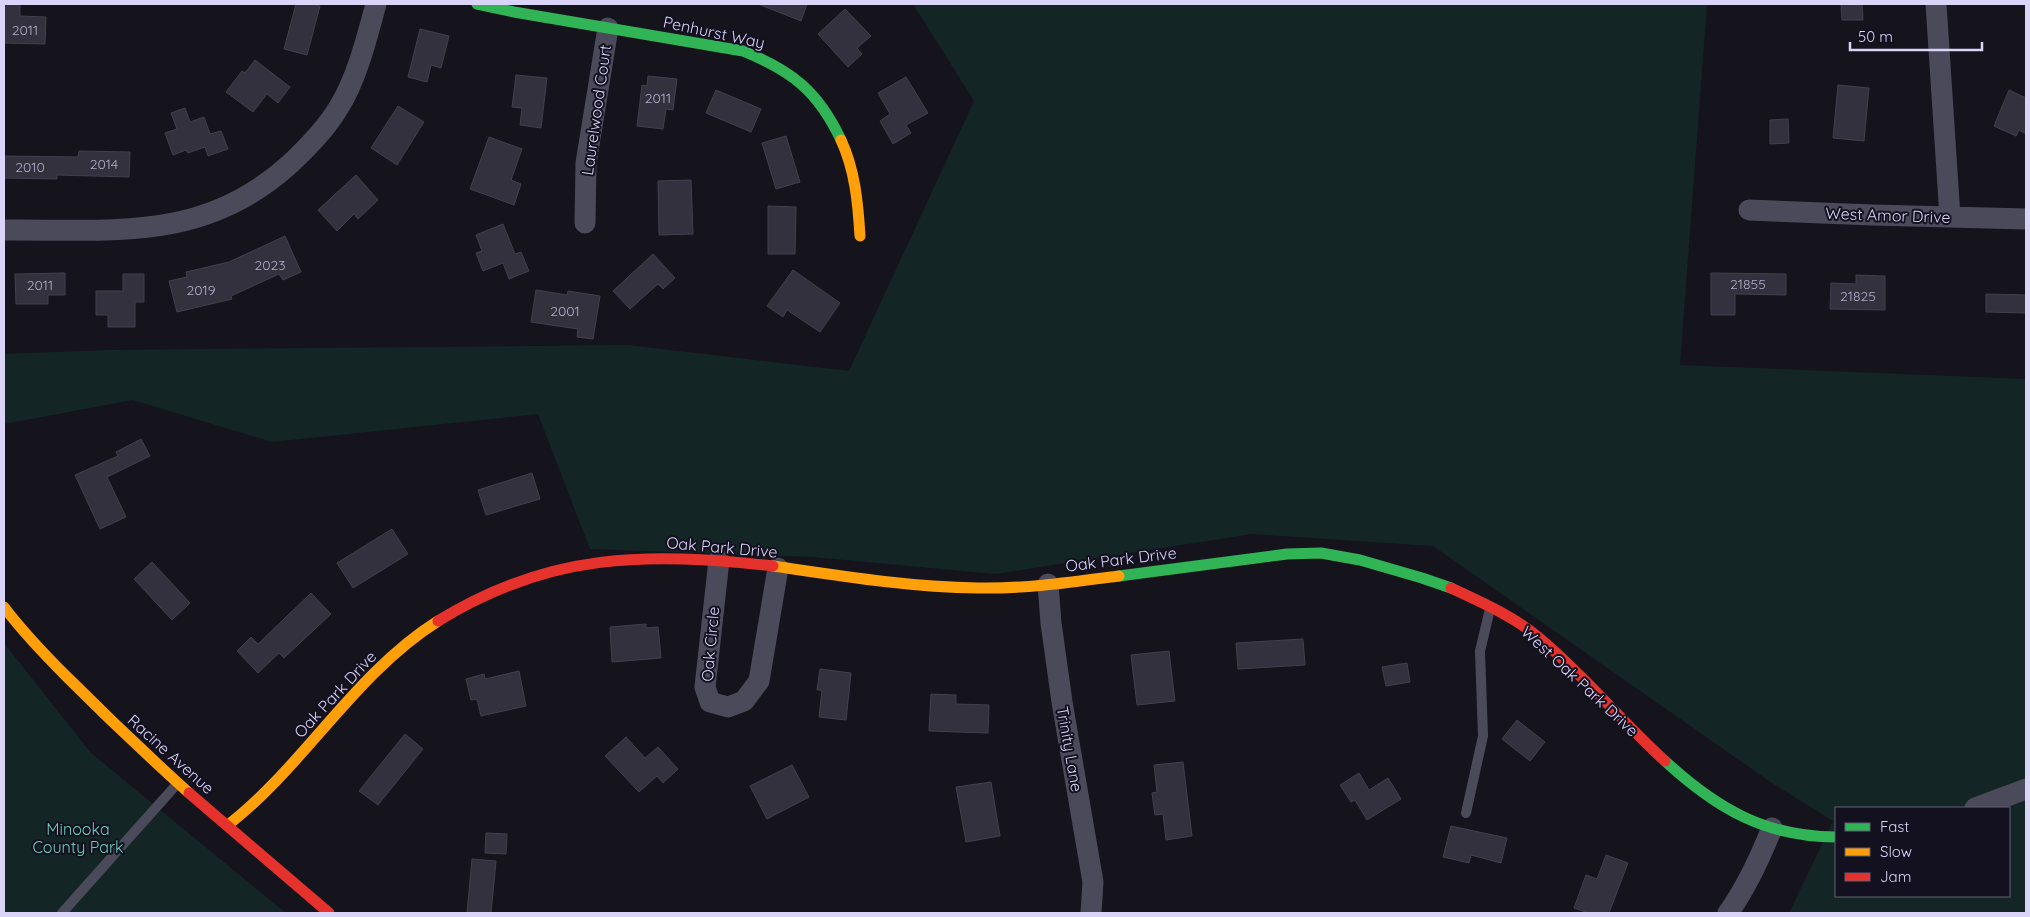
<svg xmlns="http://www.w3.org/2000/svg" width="2030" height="917" font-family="Quicksand,sans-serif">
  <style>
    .green { fill: #142526; fill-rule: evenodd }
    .building { fill: #34313e; stroke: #423f4f }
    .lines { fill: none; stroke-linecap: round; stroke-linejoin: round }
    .lane { stroke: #4b4a5b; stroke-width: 10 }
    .street { stroke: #4b4a5b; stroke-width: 21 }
    .fast { stroke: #30b455; stroke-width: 11 }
    .slow { stroke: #ff9f0a; stroke-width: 11 }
    .jam { stroke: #e5322d; stroke-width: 11 }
    .labels { text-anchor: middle; stroke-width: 4; stroke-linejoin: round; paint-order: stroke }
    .number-label { font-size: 14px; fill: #b0abca }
    .street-label { font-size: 16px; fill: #dad4f9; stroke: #13101f }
    .park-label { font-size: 16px; fill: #6acfba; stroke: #13101f }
  </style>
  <rect width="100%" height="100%" fill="#15141c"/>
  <path class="green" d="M913 4H1707L1680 365 2026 379V913H1789L1833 821 1769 781 1433 546 1252 534 995 574 813 557 590 549 538 414 272 442 133 400 4 424V354L110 350 628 345 849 371 974 101ZM1836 808H2009V896H1836Z
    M4 643 91 753 286 913H4Z"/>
  <path class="building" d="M4 4H20V16L46 17 45 44 4 43Z
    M296 4H311L320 6 307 55 284 49Z
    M758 4H807L801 21Z
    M1841 4H1862L1863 20H1842Z
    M845 9 871 36 857 48 862 54 848 67 818 34Z
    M420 29 449 36 441 68 431 65 427 82 408 77Z
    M255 60 290 87 278 103 267 94 253 112 226 92 242 71 245 73Z
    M516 75 547 78 541 128 520 125 522 108 512 107Z
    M648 76 677 79 673 110 666 109 663 129 637 126 642 85 647 86Z
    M906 77 928 113 906 125 911 133 893 144 880 121 890 114 878 93Z
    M1838 85 1869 88 1864 141 1833 138Z
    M716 90 761 109 751 132 706 113Z
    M2009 90 2026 98V134L2019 130 2016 136 1994 126Z
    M398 106 424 122 397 165 371 148Z
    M185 108 190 122 204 117 210 134 221 131 228 149 208 156 205 147 188 153 186 150 173 155 165 133 177 129 171 113Z
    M1788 119 1789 143 1770 144V120Z
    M786 136 800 182 776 189 762 143Z
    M489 137 522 149 511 180 521 184 514 205 470 189Z
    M79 151 130 152 129 177 57 175V179L4 178V156L78 157Z
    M356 175 378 200 358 219 354 214 337 231 318 210Z
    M691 180 693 234 659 235 658 181Z
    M768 206 796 207 795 254H768Z
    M503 224 515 254 521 252 529 271 509 279 503 263 483 271 476 253 482 251 476 235Z
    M285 236 301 272 283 280 279 274 231 296 232 299 177 312 169 281 187 277 186 272 229 262Z
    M653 254 675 278 663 289 658 284 630 309 613 291Z
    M793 270 840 303 820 332 787 310 783 317 767 306Z
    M65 273V295H48V304H16L15 274Z
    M1711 273 1786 274V295L1735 294V315H1711Z
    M123 274H144V302H135V327H108V315H96V291H123Z
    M1856 275 1885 276V310L1830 309 1831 283 1856 284Z
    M536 290 567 295 568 291 600 296 593 339 577 337 578 329 531 322Z
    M1986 294 2026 295V313L1986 312Z
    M141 439 150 456 107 477 126 517 100 529 75 475 118 456 116 452Z
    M532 473 540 499 486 515 478 490Z
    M392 529 408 554 353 588 337 563Z
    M152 562 190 603 172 620 134 579Z
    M311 593 331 614 284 658 279 653 258 673 237 651 251 637 258 644Z
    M646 624V628L658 627 661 658 612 662 610 627Z
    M1303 639 1305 665 1238 669 1236 643Z
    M1169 651 1175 701 1137 705 1131 655Z
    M1407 663 1410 682 1386 686 1382 667Z
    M820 669 851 673 846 720 819 717 822 690H817Z
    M519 671 526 706 481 716 477 699 471 700 466 679 484 674 485 679Z
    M931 694 956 695V704L989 705 988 733 929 731Z
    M1517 720 1545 742 1530 761 1502 739Z
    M405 734 423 749 378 805 359 791Z
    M626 737 645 758 658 747 678 769 663 783 657 776 639 792 605 756Z
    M1183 762 1192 836 1166 840 1163 814 1155 815 1152 793 1157 792 1154 765Z
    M792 765 809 797 767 819 750 786Z
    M1359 773 1369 790 1388 778 1401 799 1367 820 1355 800 1351 802 1340 785Z
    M991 782 1000 836 966 842 956 787Z
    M1451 826 1507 838 1501 863 1471 855 1469 863 1443 857Z
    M486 833 507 834 506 854 485 853Z
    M1606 855 1628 863 1609 913H1588L1574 908 1586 875 1597 879Z
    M472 859 496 861 491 913H467Z"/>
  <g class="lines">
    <path class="lane" d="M1466 813 1483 736 1480 651 1490 609
      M62 913 177 784"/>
    <path class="street" d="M1936 4 1950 217
      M1749 210 1873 215 2026 219
      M585 223 586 163 608 28
      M4 230C112 229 203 243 290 164 308 147 326 129 339 107 357 78 367 37 376 4
      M719 560 705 687 710 702 728 707 744 701 759 681 778 568
      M1048 584 1051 623 1062 702 1093 882 1091 913
      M1975 808 2026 789
      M1728 913C1747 887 1760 858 1772 828"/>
    <path class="fast" d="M477 4 514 12 743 51C792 71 818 91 841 140
      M1119 576 1287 554 1321 553 1360 560 1422 578 1451 588
      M1665 761C1716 808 1765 837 1836 837"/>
    <path class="slow" d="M841 140C855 170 858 203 860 236
      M773 566C841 576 909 587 978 588 1025 589 1073 582 1119 576
      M4 607C23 632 44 654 66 676 106 716 147 755 189 793
      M228 825C305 765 354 674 438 621"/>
    <path class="jam" d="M1451 588C1481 602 1513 616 1538 637 1584 675 1621 721 1665 761
      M438 621C549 552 648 552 773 566
      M189 793 329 913"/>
  </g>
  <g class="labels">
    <g class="number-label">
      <text x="25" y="35">2011</text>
      <text x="658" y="103">2011</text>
      <text x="104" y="169">2014</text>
      <text x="30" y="172">2010</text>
      <text x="270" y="270">2023</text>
      <text x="1748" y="289">21855</text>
      <text x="40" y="290">2011</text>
      <text x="201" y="295">2019</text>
      <text x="1858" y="301">21825</text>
      <text x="565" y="316">2001</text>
    </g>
    <g class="street-label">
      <text transform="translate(714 32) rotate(12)" y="6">Penhurst Way</text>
      <text transform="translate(596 110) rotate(-82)" y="6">Laurelwood Court</text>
      <text transform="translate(1888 215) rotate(2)" y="6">West Amor Drive</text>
      <text transform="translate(722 547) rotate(5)" y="6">Oak Park Drive</text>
      <text transform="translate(1121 559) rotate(-7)" y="6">Oak Park Drive</text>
      <text transform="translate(710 644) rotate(-85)" y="6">Oak Circle</text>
      <text transform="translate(1580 681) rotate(43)" y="6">West Oak Park Drive</text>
      <text transform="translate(335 694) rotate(-47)" y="6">Oak Park Drive</text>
      <text transform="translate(1070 749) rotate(80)" y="6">Trinity Lane</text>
      <text transform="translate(171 754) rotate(42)" y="6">Racine Avenue</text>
    </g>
    <g class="park-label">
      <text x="78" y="835">Minooka<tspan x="78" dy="18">County Park</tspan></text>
    </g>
  </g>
  <rect width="2030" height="917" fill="none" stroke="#dad4f9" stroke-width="10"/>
  <rect x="1835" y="807" width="175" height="90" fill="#13101f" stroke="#635e76"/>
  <rect x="1845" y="823" width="25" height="8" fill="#30b455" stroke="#635e76"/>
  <text x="1880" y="832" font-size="15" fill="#dad4f9">Fast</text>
  <rect x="1845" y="848" width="25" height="8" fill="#ff9f0a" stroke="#635e76"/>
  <text x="1880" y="857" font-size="15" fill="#dad4f9">Slow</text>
  <rect x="1845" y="873" width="25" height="8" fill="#e5322d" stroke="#635e76"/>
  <text x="1880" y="882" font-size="15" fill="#dad4f9">Jam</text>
  <path d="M1850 42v8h132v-8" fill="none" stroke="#dad4f9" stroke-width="2.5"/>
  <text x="1858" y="42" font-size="15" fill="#dad4f9" stroke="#13101f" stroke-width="4" paint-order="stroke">50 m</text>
</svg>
